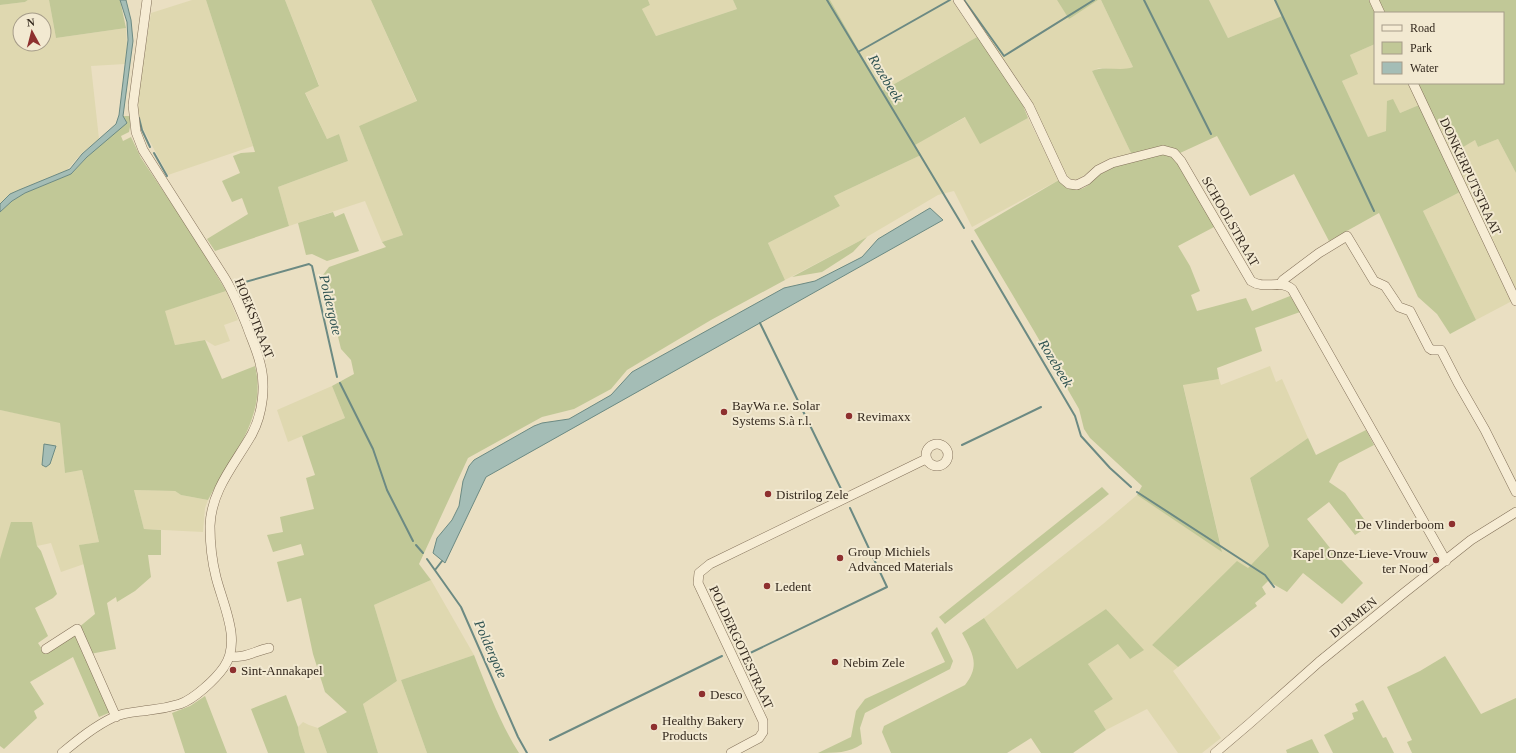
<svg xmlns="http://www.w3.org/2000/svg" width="1516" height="753" font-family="Georgia,serif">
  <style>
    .farmland { fill: #dfd8b0; fill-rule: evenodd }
    .green { fill: #c1c897 }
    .water { fill: #a4bdb6; stroke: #6c8a83 }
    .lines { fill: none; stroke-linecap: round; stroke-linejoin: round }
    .stream { stroke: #6c8a83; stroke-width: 2 }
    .minor-casing { stroke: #83715a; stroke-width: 10 }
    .minor { stroke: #f6ecd4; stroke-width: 9 }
    .poi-dot { fill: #8e302f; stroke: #f2e9d1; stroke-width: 1.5 }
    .labels { text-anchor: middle; stroke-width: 4; stroke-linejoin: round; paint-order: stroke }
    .street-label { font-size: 13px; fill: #34291e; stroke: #f2e9d1 }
    .poi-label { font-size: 13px; fill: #34291e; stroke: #f2e9d1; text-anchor: start }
    .water-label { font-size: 14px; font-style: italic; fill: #2e5251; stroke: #f2e9d1 }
  </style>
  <rect width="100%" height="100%" fill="#eadfc2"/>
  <path class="farmland" d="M28 0H49L56 38 126 28 127 46 125 64 91 66 99 139 81 154 66 171 10 194 0 204V5L25 2ZM20 20H44V44H20Z
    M192 0H206L253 146 168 175 141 125 138 113 139 88 151 13Z
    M285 0H371L417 102 359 126 403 235 382 242 365 201 289 226 278 187 348 161 339 134 327 139 305 92 319 85Z
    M648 0H733L737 9 656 36 642 9 650 5Z
    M830 0H952L977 37 882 91Z
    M962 0H1057L1069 18 1098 0H1101L1133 67 1126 70 1099 68 1092 71 1132 155 1100 164 1079 179 1074 180 1070 179 1065 173 1028 95Z
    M1209 0H1275L1282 16 1228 38Z
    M1375 44V83H1409L1419 105 1400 113 1386 131 1368 138 1342 81 1357 74 1350 55Z
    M966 117 980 143 1028 118 1059 180 972 227 954 191 938 195 865 238 785 280 768 243 840 206 834 196 921 155 914 145Z
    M1444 123 1475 140 1478 147 1498 139 1516 173V292L1438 126Z
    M1460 192 1512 301 1476 320 1423 211Z
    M226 291 238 320 224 325 230 341 215 346 205 340 175 345 164 311Z
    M1270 366 1276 382 1282 379 1308 438 1250 478 1269 546 1248 568 1152 645 1178 667 1173 671 1221 738 1202 753H1178L1147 709 1106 730 1094 711 1113 699 1088 664 1118 644 1107 609 1017 669 984 618 1103 524 1137 495 1222 551 1183 384 1219 379 1221 385Z
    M332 386 345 418 288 442 277 410Z
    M0 410 60 422 65 473 82 470 99 542 80 545 84 564 61 572 51 543 37 546 31 523 0 559Z
    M134 490 175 491 181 495 208 500 205 508 203 532 144 529Z
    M431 580 474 655 401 680 427 753H378L363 704 397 681 374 605Z
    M303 722 309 725 318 728 327 753H305L299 734 298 727Z"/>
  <path class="green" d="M0 0H28L25 2 0 5Z
    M49 0H120L126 28 56 38Z
    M206 0H285L319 86 305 93 327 139 339 134 348 161 278 187 289 226 215 251 207 239 248 214 242 198 232 202 222 181 240 173 233 156 241 153 255 152Z
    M371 0H648L650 5 642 9 656 36 737 9 733 0H830L882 91 977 37 1020 98 1028 118 980 144 965 117 915 145 921 155 834 196 840 206 768 243 785 280 711 320 642 361 627 370 611 389 574 409 542 417 468 458 419 564 431 580 374 605 397 681 363 704 378 753H327L318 728 347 712 325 692 313 654 301 598 287 602 277 562 304 555 301 544 273 552 267 535 283 532 280 517 314 509 306 478 315 475 302 436 345 418 332 386 354 374 351 360 341 349 323 275 329 267 386 247 382 242 403 235 359 126 417 101Z
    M1057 0H1098L1069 19Z
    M1101 0H1209L1228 38 1282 16 1275 0H1369L1375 13V44L1350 55 1358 74 1342 81 1368 137 1386 131 1387 101 1393 99 1400 113 1419 105 1460 192 1423 211 1476 320 1450 334 1437 314 1418 297 1379 213 1329 241 1294 174 1250 196 1217 136 1180 153 1132 155 1092 71C1105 65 1120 72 1133 67Z
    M1377 0H1516V173L1498 139 1478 147 1475 140 1458 150 1444 123 1438 126 1417 83H1503V13H1383Z
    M123 116H130L131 121 129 132 121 136 123 141 131 137 141 158 194 237 226 291 165 311 175 345 205 340 222 379 255 366C268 416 230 459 208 500L181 495 175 491 134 490 144 529 161 530V555H148L151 577 135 591 117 602 116 597 107 603 116 649 90 654 78 628 95 614 79 545 99 542 82 470 65 473 60 423 0 410V212L12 201 25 193 71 174 98 146Z
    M1165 154 1175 158 1216 226 1178 246 1190 266 1200 291 1191 295 1197 311 1246 298 1252 311 1290 296 1300 312 1255 328 1262 351 1217 368 1219 379 1183 385 1222 552 1137 495 1142 486 1090 438 1084 429 1079 409 1034 331 974 230 1059 180C1065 182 1073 188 1079 189 1088 189 1096 176 1102 172 1117 163 1148 157 1165 154Z
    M333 212 335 217 344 213 359 251 327 261 312 254 306 255 298 223Z
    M867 237 853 252 822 272 792 277Z
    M1366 430 1374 445 1339 463 1329 482 1345 493 1369 526 1355 535 1329 502 1307 519 1330 548 1363 583 1342 604 1303 573 1287 592 1268 581 1262 587 1266 594 1255 603 1257 606 1178 667 1152 645 1237 561 1248 568 1269 546 1250 478 1308 438 1316 455Z
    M1102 487 1109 494 945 624 939 617Z
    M11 522H32L37 546 41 551 57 594 53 598 35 608 48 636 38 643 44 652 75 634 111 712 99 717 73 657 30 682 44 704 34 711 37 718 4 749 0 746V559Z
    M1106 609 1144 650 1130 659 1118 644 1088 664 1113 699 1094 711 1106 730 1073 753H1041L1031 738 1007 753H891L882 732 884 726 965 685C981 665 972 652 962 633L984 618 1017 669Z
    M937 627 953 661 950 669 865 713 860 728 862 744C849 753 835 753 818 753L851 737 856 711 865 699 945 662 931 633Z
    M474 655C487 688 500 723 519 753H427L401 680Z
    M1445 656 1481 714 1516 698V753H1412L1407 742 1412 740 1387 687 1420 671Z
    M286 695 298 727 299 734 305 753H268L251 709Z
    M205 696 227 753H185L172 713 190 706Z
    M1363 700 1383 738 1386 737 1394 753H1333L1324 735 1354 719 1352 713 1358 711 1355 704Z
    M1312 739 1319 753H1287L1286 750Z"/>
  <path class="water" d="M120 0H126L131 20 133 41 123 116 127 123 87 157 71 174 25 193 12 201 0 212V204L10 194 19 190 70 169 82 154 116 124 119 115 128 40 127 22Z
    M930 208 943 220 486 477 445 563 433 553 437 538 452 520 459 506 463 481 469 466 474 460 534 426 542 423 569 419 611 395 632 372 784 288 815 281 862 257 878 239Z
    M44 444 56 446 50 464 46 467 42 465Z"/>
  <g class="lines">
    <path class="stream" d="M827 0 964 228
      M964 0 1004 56 1094 0
      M1144 0 1211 134
      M1275 0 1374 211
      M858 52 950 0
      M139 118 142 130 150 147
      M154 153 167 176
      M972 241 1075 416 1081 436 1110 468 1131 487
      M238 284 309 264 312 266 337 377
      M760 323 843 493
      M340 383 373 449 387 490 413 541
      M962 445 1041 407
      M1137 492 1265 575 1274 587
      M416 545 423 553
      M427 559 461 607 518 737 527 753
      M435 570 442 561
      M748 654 887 587 850 508
      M550 740 722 656"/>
    <g class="minor-casing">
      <path id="minor" d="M958 0 1029 106 1063 179 1069 184 1077 185 1087 180 1098 170 1112 163 1163 150 1174 153 1181 161 1251 281C1264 290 1280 279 1292 289L1446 561
        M1374 0 1380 13
        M1413 83 1516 301
        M1279 285 1283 280 1319 253 1347 236 1374 281 1385 286 1399 307 1410 311 1429 348 1432 350H1441L1458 383 1485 430 1516 492
        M926 455a11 11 0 1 1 22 0a11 11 0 1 1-22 0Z
        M46 649 77 629 116 717
        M230 656C244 659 255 651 269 648
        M62 753C79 739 95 726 114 717 125 712 138 712 150 710 160 709 170 707 180 704 194 699 215 680 224 667 242 641 223 605 216 577 212 561 210 543 210 526 211 490 235 464 252 434 263 413 266 385 260 363 257 350 251 338 247 326 240 309 234 293 224 277L143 150 136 132 133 105 147 0
        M731 753 759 738 763 732V721L698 583 699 573 710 564 926 459
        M1215 753 1249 724 1319 662 1404 593 1471 540 1516 512"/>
    </g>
    <use href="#minor" class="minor"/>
  </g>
  <g class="poi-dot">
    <circle cx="724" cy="412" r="4"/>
    <circle cx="849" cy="416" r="4"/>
    <circle cx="768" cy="494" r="4"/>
    <circle cx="1452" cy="524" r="4"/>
    <circle cx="840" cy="558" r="4"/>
    <circle cx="1436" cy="560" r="4"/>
    <circle cx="767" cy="586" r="4"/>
    <circle cx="835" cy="662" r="4"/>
    <circle cx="233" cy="670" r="4"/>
    <circle cx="702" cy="694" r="4"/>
    <circle cx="654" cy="727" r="4"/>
  </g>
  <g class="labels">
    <g class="street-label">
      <text transform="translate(1471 176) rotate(65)" y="5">DONKERPUTSTRAAT</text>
      <text transform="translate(1231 221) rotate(60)" y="5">SCHOOLSTRAAT</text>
      <text transform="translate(255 318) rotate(68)" y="5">HOEKSTRAAT</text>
      <text transform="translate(1353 617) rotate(-39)" y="5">DURMEN</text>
      <text transform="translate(742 647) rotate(65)" y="5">POLDERGOTESTRAAT</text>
    </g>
    <g class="poi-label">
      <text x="732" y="410">BayWa r.e. Solar<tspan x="732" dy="15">Systems S.à r.l.</tspan></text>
      <text x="857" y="421">Revimaxx</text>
      <text x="776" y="499">Distrilog Zele</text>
      <text x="1444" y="529" text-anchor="end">De Vlinderboom</text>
      <text x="848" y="556">Group Michiels<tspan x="848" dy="15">Advanced Materials</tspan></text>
      <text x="1428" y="558" text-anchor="end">Kapel Onze-Lieve-Vrouw<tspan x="1428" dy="15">ter Nood</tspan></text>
      <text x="775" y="591">Ledent</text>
      <text x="843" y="667">Nebim Zele</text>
      <text x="241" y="675">Sint-Annakapel</text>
      <text x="710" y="699">Desco</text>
      <text x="662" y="725">Healthy Bakery<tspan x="662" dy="15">Products</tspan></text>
    </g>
    <g class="water-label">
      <text transform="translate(886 78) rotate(59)" y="5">Rozebeek</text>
      <text transform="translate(331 305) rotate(77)" y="5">Poldergote</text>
      <text transform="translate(1056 363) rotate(59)" y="5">Rozebeek</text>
      <text transform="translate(491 649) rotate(66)" y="5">Poldergote</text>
    </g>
  </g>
  <rect x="1374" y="12" width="130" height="72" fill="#f2e9d1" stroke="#a69c89"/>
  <rect x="1382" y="25" width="20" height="6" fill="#f6ecd4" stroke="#a69c89"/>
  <text x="1410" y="32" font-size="12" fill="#34291e">Road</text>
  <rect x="1382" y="42" width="20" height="12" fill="#c1c897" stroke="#a69c89"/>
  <text x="1410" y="52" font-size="12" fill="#34291e">Park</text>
  <rect x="1382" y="62" width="20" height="12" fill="#a4bdb6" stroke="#a69c89"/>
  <text x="1410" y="72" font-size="12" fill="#34291e">Water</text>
  <g transform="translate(32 32) rotate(353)"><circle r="19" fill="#f2e9d1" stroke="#a69c89"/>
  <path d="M0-3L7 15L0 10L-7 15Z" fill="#8e302f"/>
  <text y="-6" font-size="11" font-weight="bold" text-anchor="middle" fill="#34291e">N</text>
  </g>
</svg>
